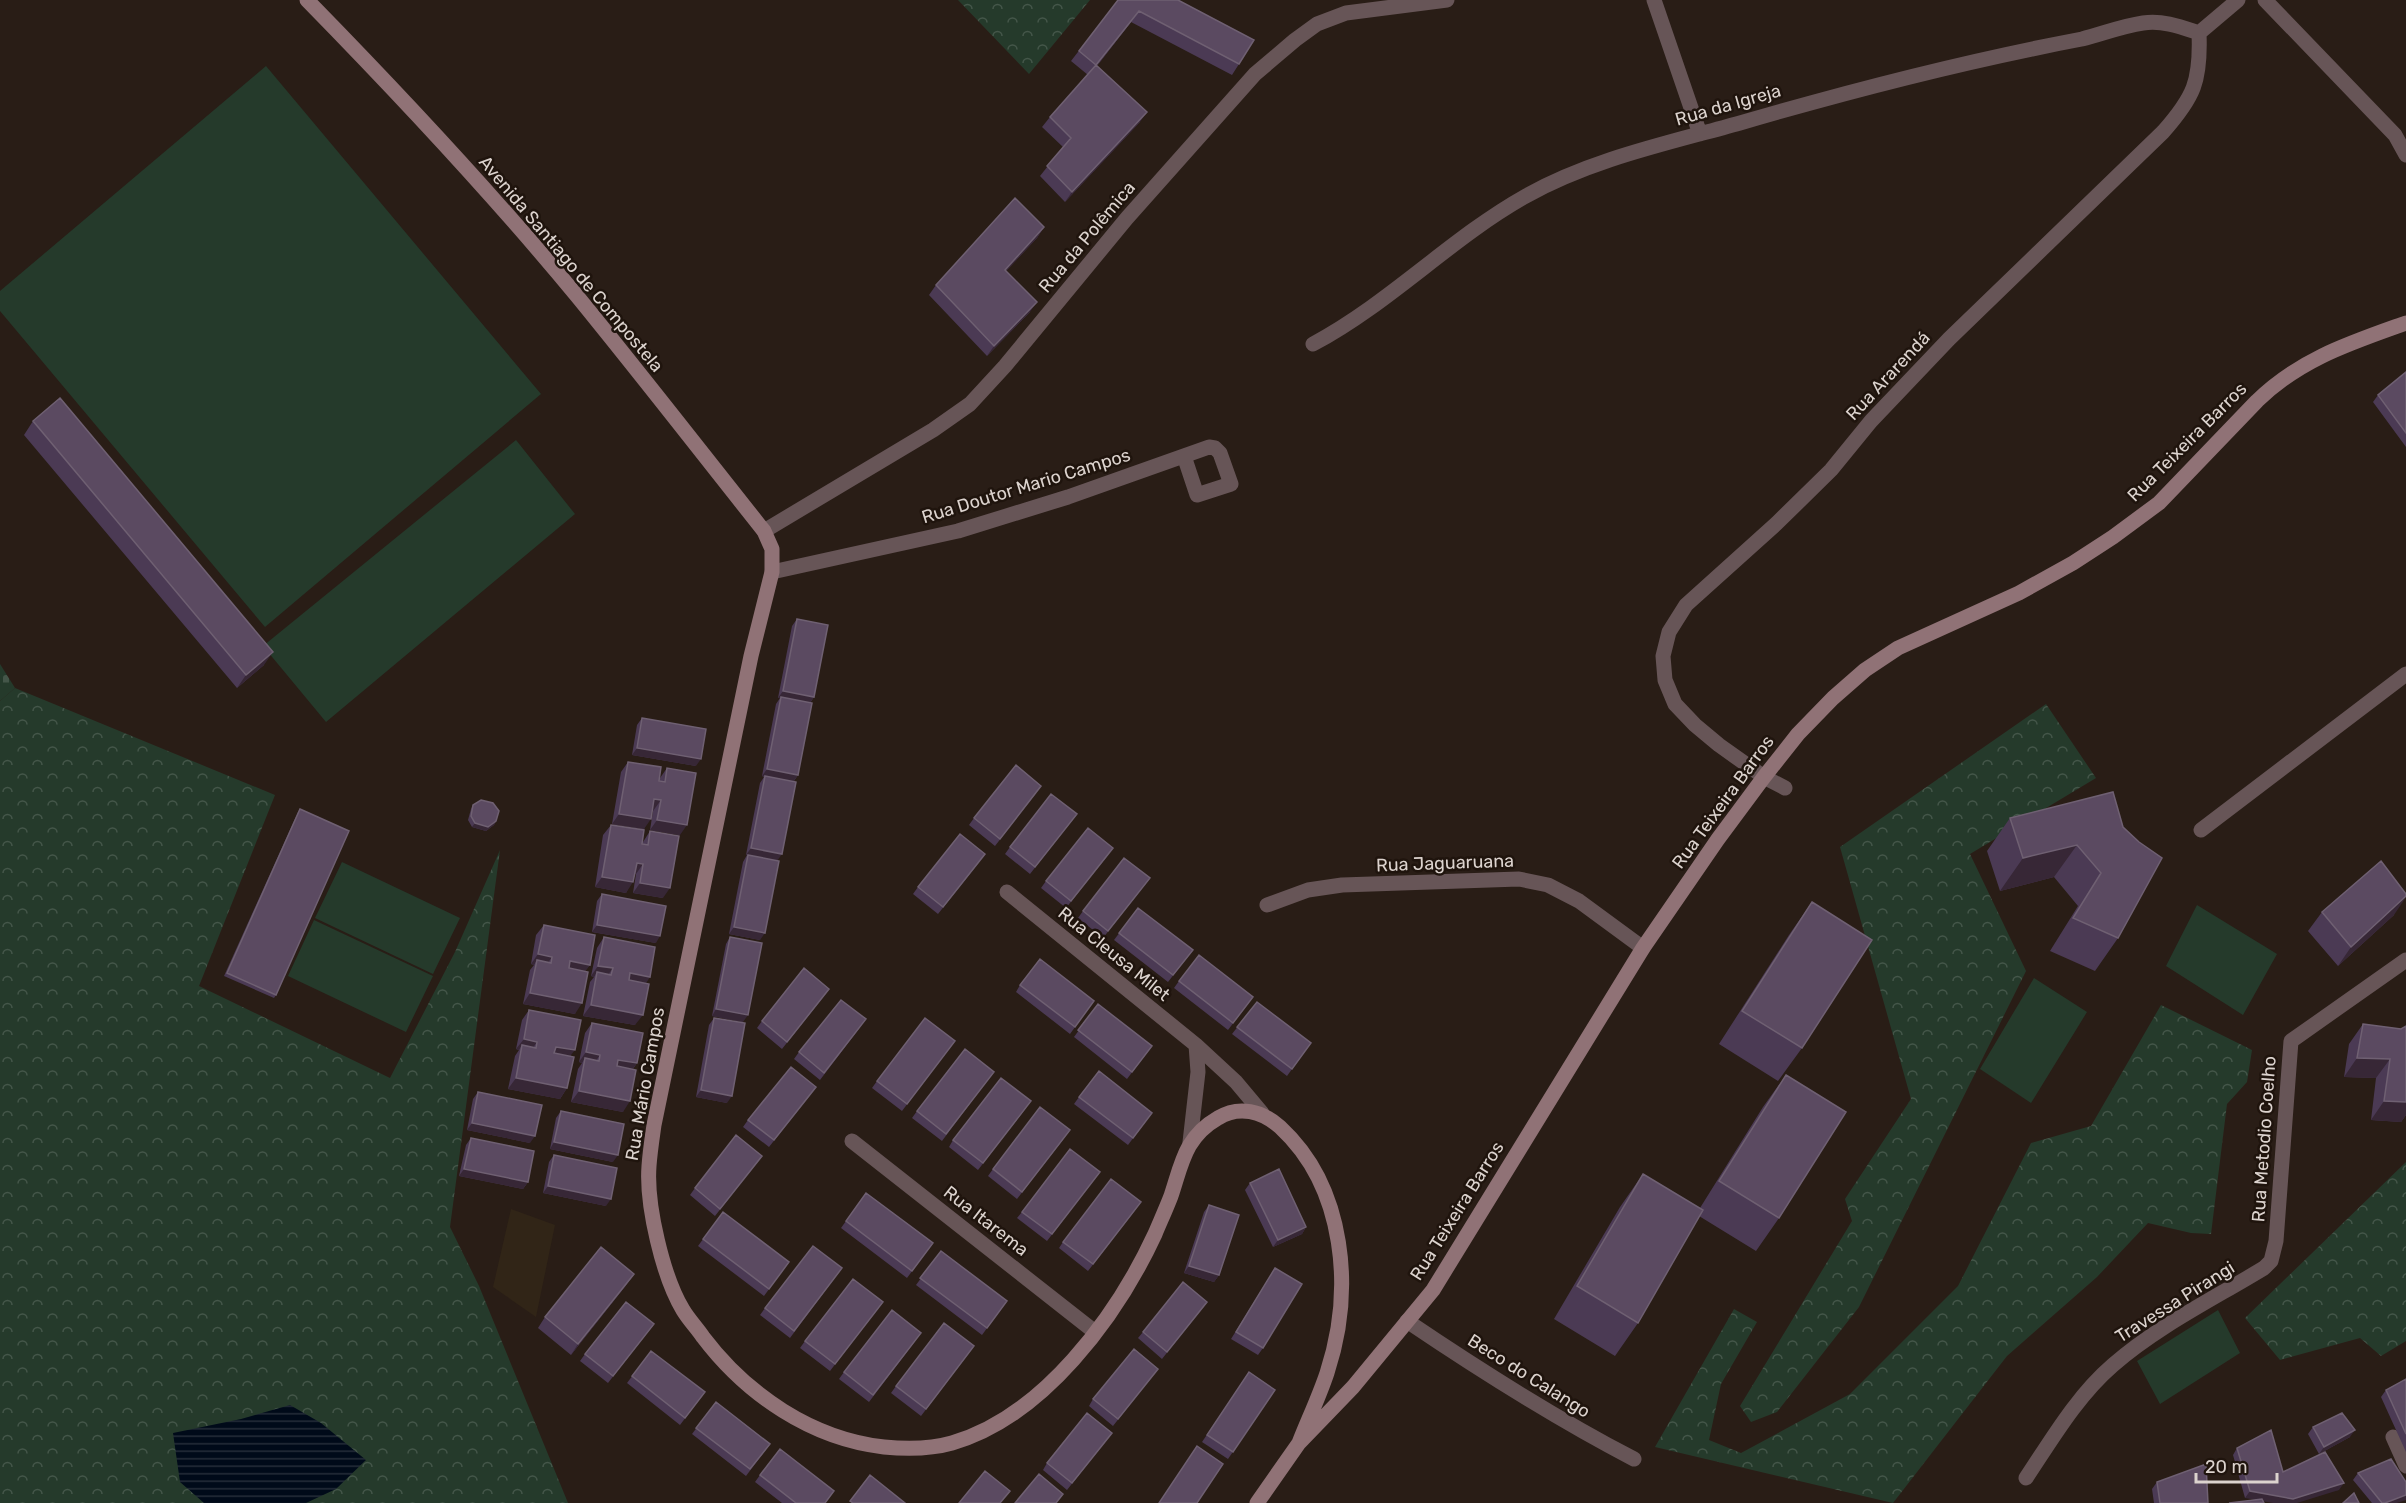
<svg xmlns="http://www.w3.org/2000/svg" width="2406" height="1503" font-family="Rubik,sans-serif">
  <style>
    .education { fill: #312517 }
    .forest { fill: url(#forest-crowns) }
    .cemetery { fill: url(#cemetery-stones) }
    .pitch { fill: #253a2b }
    .water { fill: url(#water-rules) }
    .lines { fill: none; stroke-linecap: round; stroke-linejoin: round }
    .street { stroke: #675557; stroke-width: 15 }
    .secondary { stroke: #907276; stroke-width: 15 }
    .wall { fill: #4b3a54 }
    .shaded-wall { fill: #372736 }
    .building { fill: #5b4a61; stroke: #6f6072; stroke-width: 1.5 }
    .labels { text-anchor: middle; stroke-width: 5; stroke-linejoin: round; paint-order: stroke }
    .street-label { font-size: 18px; fill: #dcd3ce; stroke: #1f140d }
  </style>
  <defs>
    <pattern id="forest-crowns" width="20" height="18" patternUnits="userSpaceOnUse" patternTransform="scale(1.5)"><rect width="20" height="18" fill="#253a2b"/><path d="M2 6a3 3 0 1 1 6 0M12 15a3 3 0 1 1 6 0" fill="none" stroke="#445649"/></pattern>
    <pattern id="cemetery-stones" width="16" height="16" patternUnits="userSpaceOnUse" patternTransform="scale(1.5)"><rect width="16" height="16" fill="#253a2b"/><path d="M2 7V4a2 2 0 0 1 4 0v3zM10 15v-3a2 2 0 0 1 4 0v3z" fill="#445649"/></pattern>
    <pattern id="water-rules" width="6" height="5" patternUnits="userSpaceOnUse" patternTransform="scale(1.5)"><rect width="6" height="5" fill="#000a19"/><path d="M0 2.5h6" fill="none" stroke="#252d39"/></pattern>
  </defs>
  <rect width="100%" height="100%" fill="#291d16"/>
  <path class="education" d="M511 1209 555 1225 536 1317 493 1287Z"/>
  <path class="forest" d="M958 0H1090L1029 74Z
    M15 688 275 795 199 986 390 1078 455 952 500 850 450 1227 479 1286 568 1503H0V701Z
    M2046 704 2096 778 1970 854 2026 971 1859 1307 1777 1412 1751 1422 1740 1406 1852 1221 1845 1199 1911 1099 1840 847Z
    M2161 1005 2252 1050 2247 1082 2227 1104 2211 1234 2191 1233 2148 1223 2097 1277 2007 1356 1893 1503 1655 1447 1734 1309 1757 1322 1721 1384 1709 1440 1741 1453 1850 1394 1958 1286 2031 1143 2091 1126Z
    M2406 1162V1341L2381 1356 2360 1338 2280 1360 2245 1318Z"/>
  <path class="cemetery" d="M0 664 15 688 0 701Z"/>
  <path class="pitch" d="M266 66 541 394 265 627 0 311V291Z
    M516 440 575 514 326 722 263 646Z
    M342 862 460 918 433 974 315 918Z
    M2197 905 2277 954 2243 1015 2166 966Z
    M314 920 433 976 406 1032 288 976Z
    M2034 978 2087 1012 2031 1103 1980 1069Z
    M2218 1310 2240 1353 2160 1404 2137 1361Z"/>
  <path class="water" d="M290 1405 321 1423 366 1460 336 1489 306 1503H204L180 1482 173 1433 241 1419Z"/>
  <g class="lines">
    <path class="street" d="M1654 0 1700 134
      M2265 0 2395 135 2406 155
      M1313 344C1390 303 1451 238 1526 196 1592 159 1669 143 1740 123 1853 90 1966 61 2082 39 2102 34 2122 26 2143 23 2163 20 2181 27 2199 33
      M764 531 933 430 970 404 1005 366 1127 218 1255 74 1295 40 1317 24 1346 13 1447 0
      M772 572 958 531 1068 497 1209 447 1215 448 1220 453 1231 484 1197 495 1184 456
      M1785 788 1764 777 1719 745 1695 725 1675 704 1665 680 1663 656 1669 632 1686 605 1777 523 1831 470 1871 421 1949 339 2163 132C2194 97 2201 81 2199 33L2238 0
      M2201 830 2406 674
      M1007 892 1196 1045 1236 1082 1262 1113
      M1267 905 1308 890 1342 885 1519 879 1548 885 1579 901 1643 948
      M852 1141 1095 1332
      M1190 1142 1198 1072 1196 1045
      M1407 1321C1481 1371 1555 1418 1634 1459
      M2393 1437 2406 1466
      M2026 1478C2052 1439 2077 1396 2113 1365 2158 1326 2213 1299 2264 1268L2271 1261 2276 1241 2291 1041 2406 960"/>
    <path class="secondary" d="M307 0C400 95 492 193 577 296 640 373 702 453 764 531L772 549V572L751 656 654 1125C652 1139 650 1152 649 1166 646 1205 663 1277 683 1310 689 1320 697 1328 703 1337 747 1395 812 1439 884 1447 906 1449 931 1449 952 1443 1043 1417 1117 1316 1155 1234 1160 1222 1166 1209 1171 1196 1182 1163 1185 1137 1218 1118 1239 1105 1262 1111 1280 1127 1346 1188 1354 1291 1327 1373 1319 1397 1308 1420 1299 1443
      M1257 1503 1299 1443 1353 1387 1433 1290 1643 948 1718 839 1764 777 1798 734 1833 698 1865 670 1898 648 2019 593 2073 563 2113 537 2159 503 2257 401C2300 359 2350 343 2406 323"/>
  </g>
  <path class="wall" d="M1118 0 1239 64 1232 75 1131 22 1097 66 1140 122 1065 202 1040 176 1063 147 1042 127 1050 117 1088 75 1071 61Z
    M1044 227 1037 238 1006 271 1030 312 987 356 929 295 936 285Z
    M2406 372V447L2373 402 2378 395Z
    M33 421 264 665 237 688 24 435Z
    M797 619 814 697 810 703 798 775 794 781 760 940 729 934 743 862 747 855H746L760 783 764 777 762 776 776 704 780 698H778L792 626Z
    M642 718 696 766 632 755 637 725Z
    M628 762 659 781H660V778L667 768 680 835 650 830 653 811 652 810 644 829 612 824 621 772Z
    M2113 792 2118 938 2095 971 2050 951 2078 906 2054 877 2000 891 1987 851 2010 818Z
    M1036 793 995 846 969 825 974 818Z
    M473 805 496 821 494 825 486 831 472 827 468 820 471 809Z
    M300 809 276 995 274 998 224 976 298 812Z
    M1077 814 1030 874 1005 854 1010 847Z
    M611 825 643 844V842L650 831 663 898 633 893 636 874H635L626 893 595 887 603 835Z
    M1108 855 1066 908 1041 888 1046 881Z
    M980 861 938 914 913 894 918 887Z
    M1150 878 1103 938 1078 918 1083 911Z
    M602 894 656 943 592 932 597 901Z
    M1812 902 1802 1048 1778 1081 1719 1044 1789 935Z
    M1138 908 1193 950 1168 982 1114 940Z
    M2322 912 2394 915 2338 966 2308 931Z
    M544 925 590 965 585 971 575 1014 523 1004 530 970 534 965 531 964 536 935Z
    M604 937 646 983 635 1025 583 1016 590 982 594 977 591 976 597 948Z
    M730 937 743 1022 712 1016 726 944Z
    M1179 981 1253 997 1228 1030 1174 988Z
    M1020 985 1094 1001 1070 1034 1016 992Z
    M824 996 782 1049 757 1028 762 1021Z
    M1257 1002 1311 1043 1287 1076 1232 1034Z
    M1098 1004 1152 1046 1127 1079 1074 1037Z
    M529 1010 571 1056 567 1088 560 1099 508 1089 515 1056 519 1050 516 1049 522 1020Z
    M714 1018 727 1103 696 1097 709 1025Z
    M592 1023 637 1063 633 1069 623 1112 571 1102 578 1069 582 1063 579 1062 585 1033Z
    M2363 1024 2401 1029 2406 1026V1115L2401 1122 2371 1120 2376 1078 2344 1077 2349 1044Z
    M861 1026 820 1080 794 1059 799 1052Z
    M955 1041 902 1111 872 1088 877 1081Z
    M1786 1075 1779 1218 1756 1251 1699 1216 1638 1323 1615 1356 1554 1319 1620 1207 1643 1174 1700 1208 1763 1107Z
    M989 1078 942 1141 912 1118 917 1111Z
    M478 1092 530 1143 467 1130 473 1099Z
    M811 1094 769 1147 743 1127 748 1120Z
    M1079 1097 1152 1113 1128 1145 1074 1104Z
    M1026 1108 978 1170 949 1147 953 1140Z
    M561 1111 613 1162 550 1149 556 1118Z
    M1065 1137 1017 1199 988 1176 993 1169Z
    M471 1138 528 1182 523 1189 459 1176 466 1145Z
    M554 1155 606 1206 543 1193 549 1162Z
    M762 1156 715 1216 690 1195 695 1188Z
    M1100 1172 1047 1241 1017 1218 1022 1212Z
    M1250 1183 1306 1227 1302 1234 1273 1247 1245 1190Z
    M866 1193 933 1243 907 1278 841 1228Z
    M1209 1205 1219 1275 1214 1282 1184 1273 1204 1212Z
    M1136 1209 1088 1271 1059 1248 1063 1242Z
    M723 1212 789 1262 764 1296 698 1246Z
    M941 1251 1007 1301 982 1335 916 1285Z
    M842 1268 790 1338 760 1315 765 1308Z
    M1275 1268 1263 1348 1258 1355 1231 1339Z
    M627 1284 571 1355 538 1328 545 1317Z
    M883 1302 830 1371 800 1348 805 1341Z
    M1207 1302 1162 1359 1138 1338 1143 1332Z
    M654 1324 608 1383 580 1361 585 1354Z
    M916 1340 869 1402 839 1379 844 1372Z
    M651 1351 705 1392 680 1425 627 1383Z
    M969 1353 921 1416 891 1393 896 1386Z
    M1158 1369 1113 1426 1089 1406 1093 1399Z
    M1249 1372 1275 1390 1228 1459 1202 1442Z
    M2406 1379V1452L2381 1397 2386 1390Z
    M716 1402 770 1444 746 1476 692 1434Z
    M2313 1427 2350 1437 2319 1454 2308 1434Z
    M1112 1433 1067 1490 1043 1470 1047 1463Z
    M2237 1448 2283 1472 2339 1490 2245 1498 2233 1455Z
    M2358 1473 2397 1503H2372L2353 1480Z
    M760 1475 825 1503H782L755 1482Z
    M2157 1482 2208 1503H2154L2152 1489Z"/>
  <path class="shaded-wall" d="M1139 11 1131 22 1089 76 1096 65Z
    M1147 112 1140 122 1065 202 1072 192Z
    M1044 227 1037 238 998 280 1005 270Z
    M1037 302 1030 312 987 356 994 346Z
    M273 652 264 665 237 688 246 675Z
    M783 691 814 697 809 704 778 698Z
    M637 748 701 759 696 766 632 755Z
    M767 769 798 775 793 782 762 776Z
    M654 799 661 800 653 811 647 809Z
    M619 814 651 819 644 829 612 824Z
    M657 820 687 825 680 835 650 830Z
    M496 821 494 825 486 831 472 827 475 823Z
    M2077 845 2054 877 2000 891 2023 858Z
    M751 848 782 854 777 861 746 855Z
    M637 863 643 864 636 874 630 873Z
    M602 877 633 882 626 893 595 887Z
    M640 883 670 888 663 898 633 893Z
    M2406 897 2394 915 2338 966 2351 947Z
    M597 925 660 936 656 943 592 932Z
    M734 927 765 933 760 940 729 934Z
    M538 954 552 957 545 967 537 960 534 965 531 964Z
    M570 961 590 965 582 975 563 972Z
    M598 966 613 968 605 979 597 972 594 977 591 976Z
    M630 973 650 977 643 988 623 984Z
    M530 993 582 1003 575 1014 523 1004Z
    M591 1005 643 1015 635 1025 583 1016Z
    M716 1009 748 1015 743 1022 712 1016Z
    M524 1039 537 1042 530 1052 522 1045 519 1050 516 1049Z
    M556 1047 575 1050 567 1060 548 1057Z
    M586 1052 600 1055 593 1065 585 1058 582 1063 579 1062Z
    M2357 1058 2390 1059 2376 1078 2344 1077Z
    M618 1060 637 1063 630 1073 611 1070Z
    M516 1078 567 1088 560 1099 508 1089Z
    M701 1090 732 1096 727 1103 696 1097Z
    M579 1091 630 1101 623 1112 571 1102Z
    M2384 1101 2406 1102V1115L2401 1122 2371 1120Z
    M472 1123 535 1136 530 1143 467 1130Z
    M554 1142 618 1155 613 1162 550 1149Z
    M464 1169 528 1182 523 1189 459 1176Z
    M548 1186 611 1199 606 1206 543 1193Z
    M1306 1227 1302 1234 1273 1247 1278 1240Z
    M1189 1266 1219 1275 1214 1282 1184 1273Z
    M634 1274 627 1284 571 1355 578 1344Z
    M2355 1430 2350 1437 2319 1454 2324 1447Z
    M2344 1483 2339 1490 2297 1503H2273L2245 1498 2250 1491Z
    M2406 1495V1500L2397 1503H2385Z"/>
  <path class="building" d="M1118 0H1178L1254 40 1239 64 1139 11 1096 65 1147 112 1072 192 1047 166 1071 138 1050 117 1096 65 1079 51Z
    M1015 198 1044 227 1005 270 1037 302 994 346 936 285Z
    M2406 372V433L2378 395Z
    M60 398 273 652 246 675 33 421Z
    M797 619 828 625 814 697 783 691Z
    M781 697 812 703 798 775 767 769Z
    M642 718 706 729 701 759 637 748Z
    M628 762 661 767 659 781 665 782 667 768 696 773 687 825 657 820 661 800 654 799 651 819 619 814Z
    M1016 765 1041 786 1000 839 974 818Z
    M765 776 796 782 782 854 751 848Z
    M2113 792 2123 827 2139 842 2162 858 2118 938 2073 918 2101 873 2077 845 2023 858 2010 818Z
    M1051 794 1077 814 1035 867 1010 847Z
    M481 800 493 803 499 811 496 821 488 827 475 823 471 816 473 805Z
    M300 809 349 831 276 995 227 973Z
    M611 825 644 830 642 844 648 845 650 831 679 836 670 888 640 883 643 864 637 863 633 882 602 877Z
    M1088 828 1113 848 1071 901 1046 881Z
    M960 834 985 854 943 907 918 887Z
    M748 855 779 861 765 933 734 927Z
    M1124 858 1150 878 1108 931 1083 911Z
    M2381 861 2406 894V896L2351 947 2322 912Z
    M602 894 666 906 660 936 597 925Z
    M1812 902 1872 940 1802 1048 1742 1011Z
    M1138 908 1193 950 1173 975 1119 933Z
    M544 925 595 935 590 965 570 961 569 968 588 972 582 1003 530 993 537 960 551 963 552 957 538 954Z
    M604 937 655 947 650 977 630 973 629 980 649 984 643 1015 591 1005 597 972 611 975 613 968 598 966Z
    M730 937 762 943 748 1015 716 1009Z
    M1199 955 1253 997 1233 1023 1179 981Z
    M1040 959 1094 1001 1075 1027 1020 985Z
    M804 968 829 989 787 1042 762 1021Z
    M841 1000 866 1019 824 1073 799 1052Z
    M1257 1002 1311 1043 1292 1069 1237 1027Z
    M1098 1004 1152 1046 1132 1072 1078 1030Z
    M529 1010 581 1020 575 1050 556 1047 554 1053 574 1057 567 1088 516 1078 522 1045 536 1048 537 1042 524 1039Z
    M714 1018 745 1023 732 1096 701 1090Z
    M925 1018 955 1041 907 1104 877 1081Z
    M592 1023 643 1033 637 1063 618 1060 617 1066 636 1070 630 1101 579 1091 585 1058 599 1061 600 1055 586 1052Z
    M2363 1024 2401 1029 2406 1026V1102L2384 1101 2390 1059 2357 1058Z
    M965 1049 994 1072 946 1134 917 1111Z
    M791 1067 816 1087 774 1140 748 1120Z
    M1099 1071 1152 1113 1133 1138 1079 1097Z
    M1786 1075 1846 1112 1779 1218 1719 1181Z
    M1001 1078 1031 1101 983 1163 953 1140Z
    M478 1092 542 1105 535 1136 472 1123Z
    M1040 1107 1070 1130 1022 1192 993 1169Z
    M561 1111 624 1124 618 1155 554 1142Z
    M736 1135 762 1156 720 1209 695 1188Z
    M471 1138 534 1151 528 1182 464 1169Z
    M1070 1149 1100 1172 1052 1234 1022 1212Z
    M554 1155 617 1168 611 1199 548 1186Z
    M1279 1169 1306 1227 1278 1240 1250 1183Z
    M1643 1174 1703 1210 1638 1323 1577 1286Z
    M1111 1179 1141 1202 1093 1264 1063 1242Z
    M866 1193 933 1243 912 1271 846 1221Z
    M1209 1205 1239 1215 1219 1275 1189 1266Z
    M723 1212 789 1262 769 1289 703 1239Z
    M813 1246 842 1268 794 1331 765 1308Z
    M601 1247 634 1274 578 1344 545 1317Z
    M941 1251 1007 1301 987 1328 920 1278Z
    M1275 1268 1302 1284 1263 1348 1236 1332Z
    M853 1279 883 1302 835 1364 805 1341Z
    M1183 1282 1207 1302 1167 1352 1143 1332Z
    M626 1302 654 1324 613 1376 585 1354Z
    M892 1310 921 1333 873 1395 844 1372Z
    M944 1323 974 1346 926 1409 896 1386Z
    M1134 1349 1158 1369 1118 1419 1093 1399Z
    M651 1351 705 1392 685 1418 632 1376Z
    M1249 1372 1275 1390 1233 1452 1207 1435Z
    M2406 1379V1434L2386 1390Z
    M716 1402 770 1444 750 1469 696 1428Z
    M1087 1413 1112 1433 1072 1483 1047 1463Z
    M2342 1413 2355 1430 2324 1447 2313 1427Z
    M2271 1430 2283 1472 2325 1452 2344 1483 2293 1499 2250 1491 2237 1448Z
    M1197 1446 1223 1464 1197 1503H1159Z
    M780 1449 834 1491 825 1503H796L760 1475Z
    M2391 1459 2406 1482V1495L2385 1503H2382L2358 1473Z
    M2206 1464 2208 1503H2160L2157 1482Z
    M985 1471 1010 1491 1000 1503H959Z
    M1039 1474 1063 1494 1056 1503H1015Z
    M870 1475 905 1503H853L850 1501Z
    M2354 1493 2359 1503H2343Z
    M2262 1499 2264 1503H2229Z"/>
  <g class="labels">
    <g class="street-label">
      <text transform="translate(1728 105) rotate(-16)" y="6">Rua da Igreja</text>
      <text transform="translate(1087 237) rotate(-50)" y="6">Rua da Polêmica</text>
      <text transform="translate(571 264) rotate(50)" y="6">Avenida Santiago de Compostela</text>
      <text transform="translate(1888 376) rotate(-47)" y="6">Rua Ararendá</text>
      <text transform="translate(2187 442) rotate(-45)" y="6">Rua Teixeira Barros</text>
      <text transform="translate(1026 486) rotate(-17)" y="6">Rua Doutor Mario Campos</text>
      <text transform="translate(1723 802) rotate(-54)" y="6">Rua Teixeira Barros</text>
      <text transform="translate(1445 863) rotate(-2)" y="6">Rua Jaguaruana</text>
      <text transform="translate(1114 954) rotate(39)" y="6">Rua Cleusa Milet</text>
      <text transform="translate(645 1084) rotate(-80)" y="6">Rua Mário Campos</text>
      <text transform="translate(2264 1139) rotate(-86)" y="6">Rua Metodio Coelho</text>
      <text transform="translate(1457 1211) rotate(-58)" y="6">Rua Teixeira Barros</text>
      <text transform="translate(986 1221) rotate(38)" y="6">Rua Itarema</text>
      <text transform="translate(2175 1302) rotate(-32)" y="6">Travessa Pirangi</text>
      <text transform="translate(1529 1376) rotate(32)" y="6">Beco do Calango</text>
    </g>
  </g>
  <path d="M2196 1473v9h81v-9" fill="none" stroke="#dcd3ce" stroke-width="3"/>
  <text x="2205" y="1473" font-size="18" fill="#dcd3ce" stroke="#1f140d" stroke-width="4.5" paint-order="stroke">20 m</text>
</svg>
